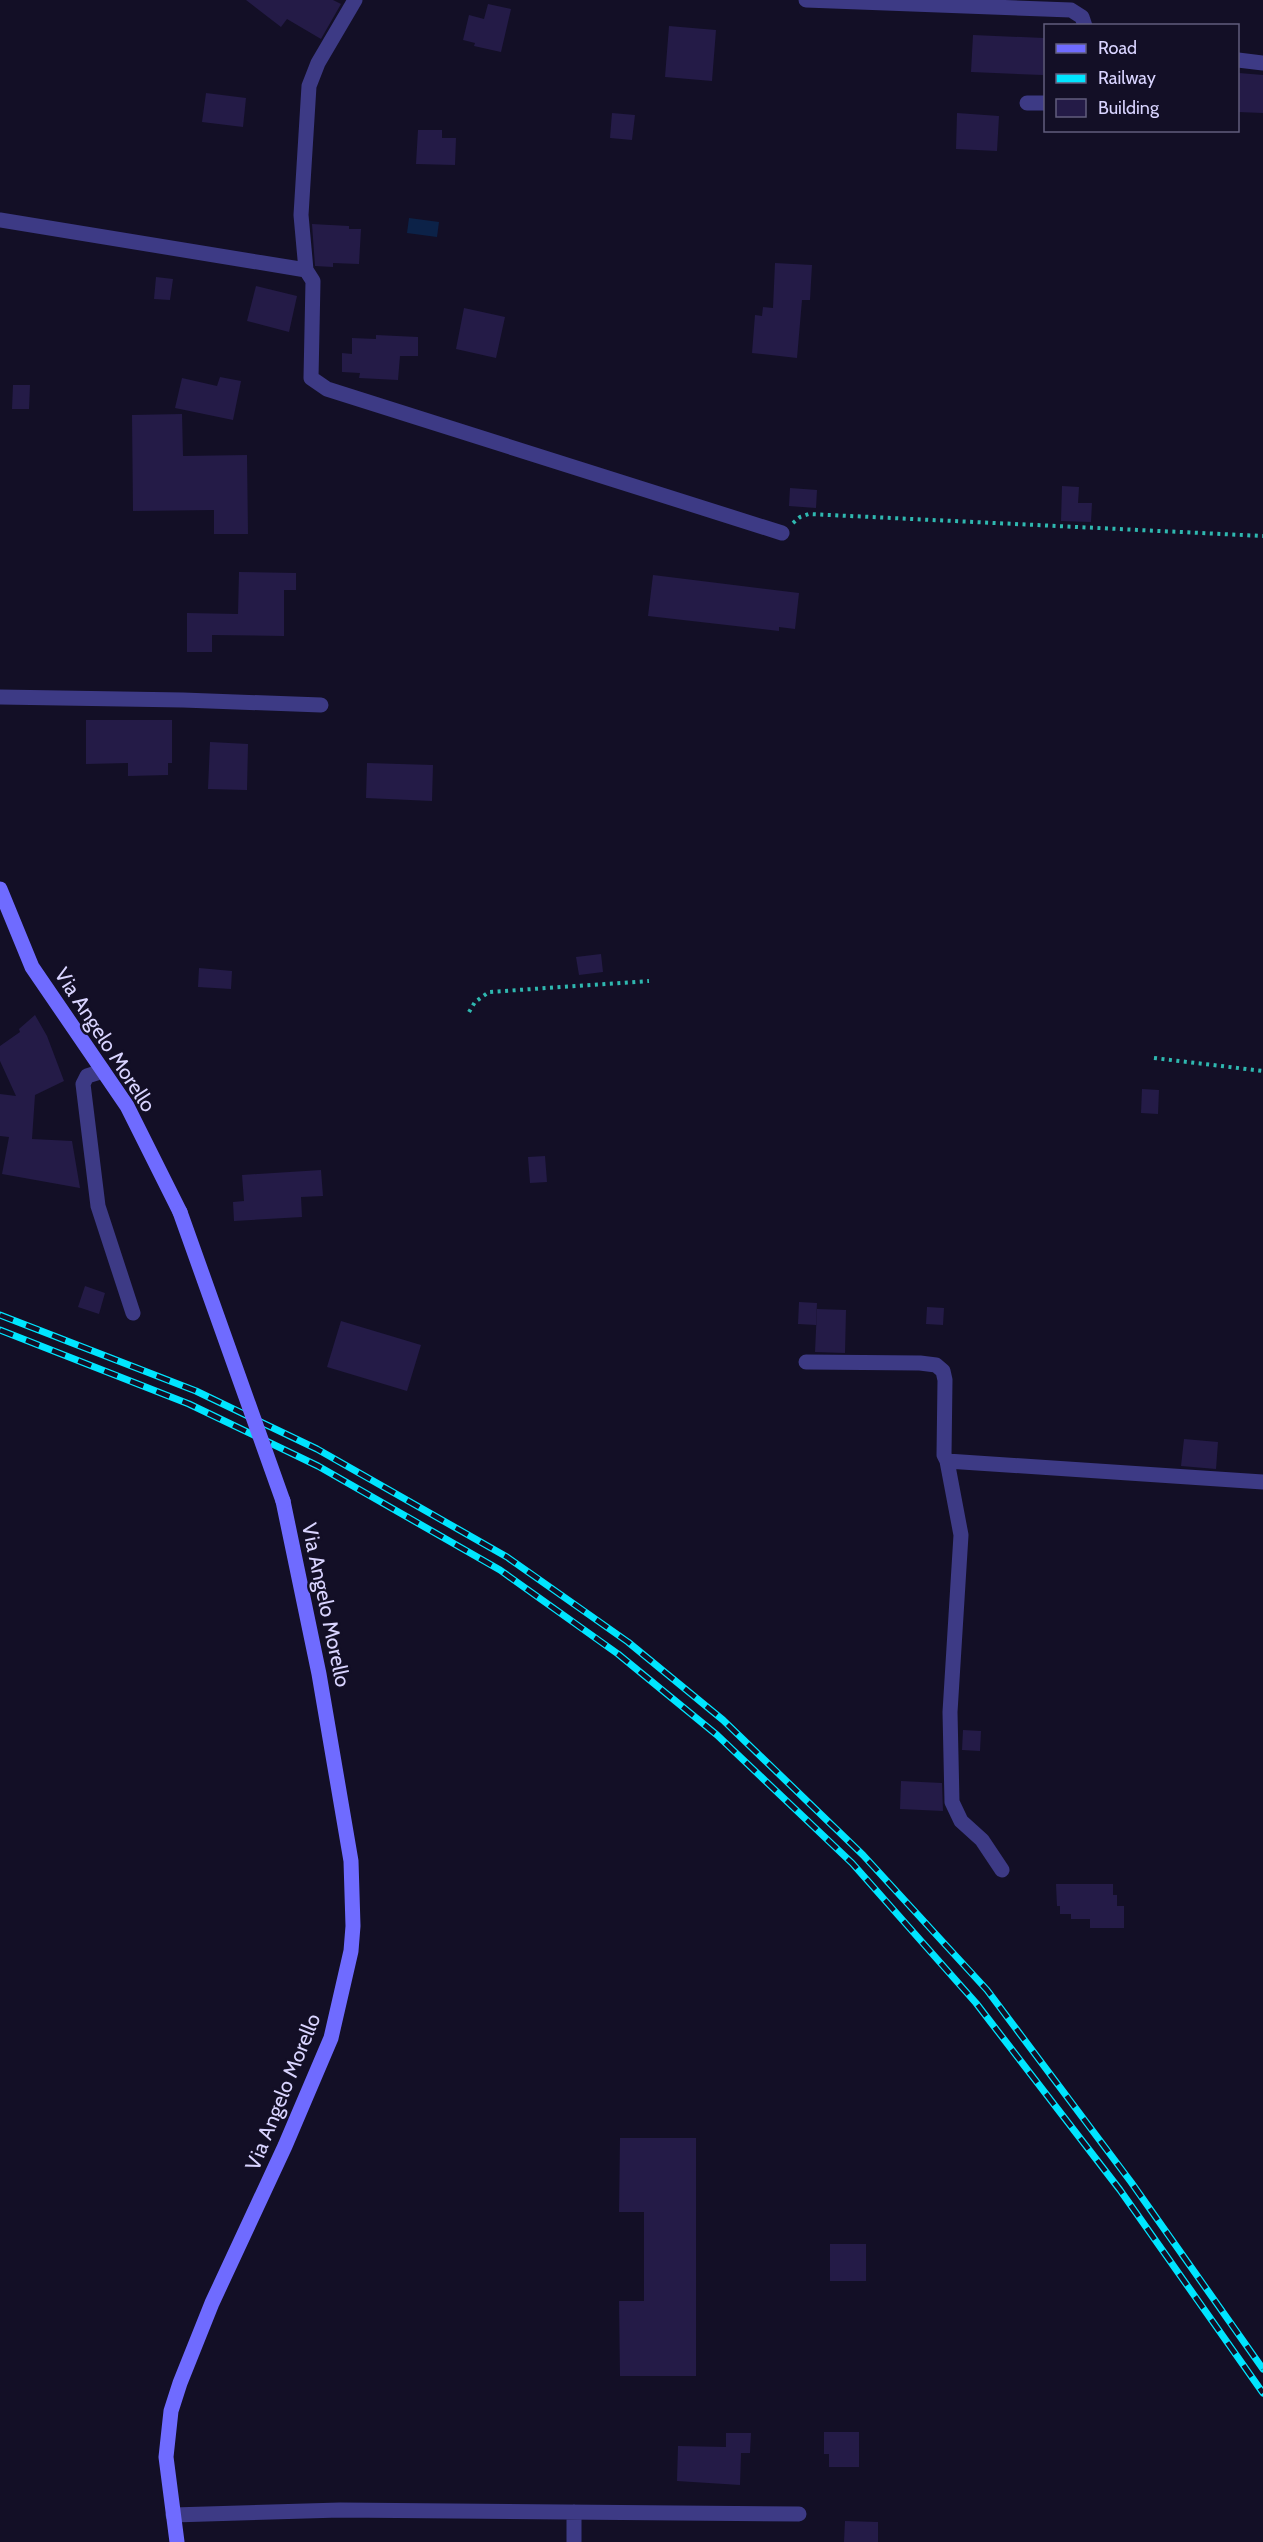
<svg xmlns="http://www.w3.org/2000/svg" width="1263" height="2542" font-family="Cabin,sans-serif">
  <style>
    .water { fill: #0c2248 }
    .building { fill: #241b47 }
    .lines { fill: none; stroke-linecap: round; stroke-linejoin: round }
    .path { stroke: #2fb8b0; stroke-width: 4; stroke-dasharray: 3 4.5; stroke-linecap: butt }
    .street { stroke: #3d3a85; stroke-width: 15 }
    .secondary { stroke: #6f6bff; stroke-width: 15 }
    .rail-casing { stroke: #00e5ff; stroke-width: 7 }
    .rail { stroke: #130f26; stroke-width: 4.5; stroke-dasharray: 14; stroke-linecap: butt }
    .secondary-bridge { stroke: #6f6bff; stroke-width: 15 }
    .labels { text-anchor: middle; stroke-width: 5; stroke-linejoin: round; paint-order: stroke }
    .street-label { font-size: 21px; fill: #d9d4ff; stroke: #130f26 }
  </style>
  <rect width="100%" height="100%" fill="#130f26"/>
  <path class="water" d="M409 218 439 222 437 237 407 233Z"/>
  <path class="building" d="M246 0H333L341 4 321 39 287 19 281 27Z
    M488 4 511 9 501 52 474 46 475 43 463 40 469 15 484 19Z
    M669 26 716 30 712 81 665 77Z
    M973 35 1044 38 1043 75 971 72Z
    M1239 73 1263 75V113L1238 112Z
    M206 93 246 98 243 127 202 122Z
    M612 113 635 115 632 140 610 138Z
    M957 113 999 116 997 151 956 149Z
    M418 130H442V138H456L455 165 416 164Z
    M312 224 349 226V229H361L359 264 333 263V267L315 266Z
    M775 263 812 265 810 300H802L797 358 752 353 755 315 762 316 763 307 773 308Z
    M156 277 173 279 170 300 154 299Z
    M256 286 297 296 289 332 247 321Z
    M464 308 505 317 496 358 456 349Z
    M376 335 418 337V356H400L398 380 359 378 360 373 342 372V353L352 354V338L376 339Z
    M220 377 241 381 233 420 175 408 182 378 217 386Z
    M13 385H30L29 409H12Z
    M182 414 183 456 247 455 248 534H214V510L133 511 132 415Z
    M1062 486 1079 487 1078 503H1092L1091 522 1061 521Z
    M790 488 817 490 816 508 789 506Z
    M239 572 296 573V590H284V636L212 635V652H187V613L238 614Z
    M653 575 799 593 795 629 779 627V631L648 616Z
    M86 720H172V763H168V775L128 776V763L86 764Z
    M210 742 248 744 247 790 208 789Z
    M367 763 433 765 432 801 366 798Z
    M601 954 603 972 579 975 576 957Z
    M199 968 232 971 231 989 198 987Z
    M35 1015 47 1036 64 1081 35 1095 32 1139 72 1141 80 1188 2 1174 9 1137 0 1136V1094L16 1096 0 1061V1046L20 1032 19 1029Z
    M1142 1089 1159 1090 1158 1114 1141 1113Z
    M545 1156 547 1182 530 1183 528 1157Z
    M321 1170 323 1196 301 1197 302 1217 234 1221 233 1202 244 1201 242 1175Z
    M85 1286 105 1293 99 1314 78 1307Z
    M799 1302 817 1303 816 1325 798 1324Z
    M927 1307 944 1308 943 1325 926 1324Z
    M817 1309 846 1310 845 1353 815 1352Z
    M341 1321 421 1345 407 1391 327 1367Z
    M1184 1439 1218 1442 1216 1469 1181 1466Z
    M963 1730 981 1731 980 1751 962 1750Z
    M901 1781 942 1783 943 1811 900 1809Z
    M1056 1884H1113V1895H1117V1906H1124V1928H1090V1919H1071V1914H1060V1906H1057Z
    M620 2138H696V2376H620L619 2301H644V2212H619Z
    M830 2244H866V2281H830Z
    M824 2432H859V2467H829V2454H824Z
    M726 2433H751L750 2453H741L740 2485 677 2481 678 2446 726 2447Z
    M845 2521 878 2522V2542H844Z"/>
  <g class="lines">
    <path class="path" d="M793 523 800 517 809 514 1263 536
      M469 1012 475 1002 489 992 649 981
      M1154 1058 1263 1071"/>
    <path class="street" d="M806 0 1071 10 1082 17 1085 26
      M1238 60 1263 63
      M1027 103H1046
      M0 220 306 270 313 281 311 378 327 389 782 533
      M306 270 301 215 309 86 318 63 355 0
      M0 697 183 700 321 705
      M103 1071 87 1076 83 1084 98 1206 133 1313
      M806 1362 920 1363 936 1365 943 1371 945 1380 944 1455 947 1461 1263 1482
      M947 1461 961 1535 950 1712 952 1802 961 1821 982 1840 1002 1870
      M574 2512V2542
      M173 2515 340 2510 799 2514"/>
    <path class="secondary" d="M0 889 32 967 127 1106 180 1212
      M177 2542 166 2457 171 2411 180 2383 212 2303 285 2146 331 2038 351 1951 353 1926 351 1861 319 1674 283 1501"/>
    <g class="rail-casing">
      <path id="rail" d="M0 1315 196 1391 317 1449 507 1557 628 1642 723 1720 863 1855 987 1990 1131 2182 1263 2369
        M0 1330 189 1404 318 1466 500 1570 618 1654 717 1735 852 1863 976 2003 1120 2190 1263 2393"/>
    </g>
    <use href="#rail" class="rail"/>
    <path class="secondary-bridge" d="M180 1212 283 1501"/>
  </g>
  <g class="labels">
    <g class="street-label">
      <text transform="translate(105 1040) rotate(57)" y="7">Via Angelo Morello</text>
      <text transform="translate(326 1605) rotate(78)" y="7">Via Angelo Morello</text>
      <text transform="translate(283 2092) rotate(-68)" y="7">Via Angelo Morello</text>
    </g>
  </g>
  <rect x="1044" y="24" width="195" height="108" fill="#130f26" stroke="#625e7d" stroke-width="1.5"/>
  <rect x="1056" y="44" width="30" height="9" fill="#6f6bff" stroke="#625e7d" stroke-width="1.5"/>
  <text x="1098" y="54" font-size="18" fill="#d9d4ff">Road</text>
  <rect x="1056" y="74" width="30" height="9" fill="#00e5ff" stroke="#625e7d" stroke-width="1.5"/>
  <text x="1098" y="84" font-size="18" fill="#d9d4ff">Railway</text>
  <rect x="1056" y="99" width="30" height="18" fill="#241b47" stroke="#625e7d" stroke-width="1.5"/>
  <text x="1098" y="114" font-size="18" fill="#d9d4ff">Building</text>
</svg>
